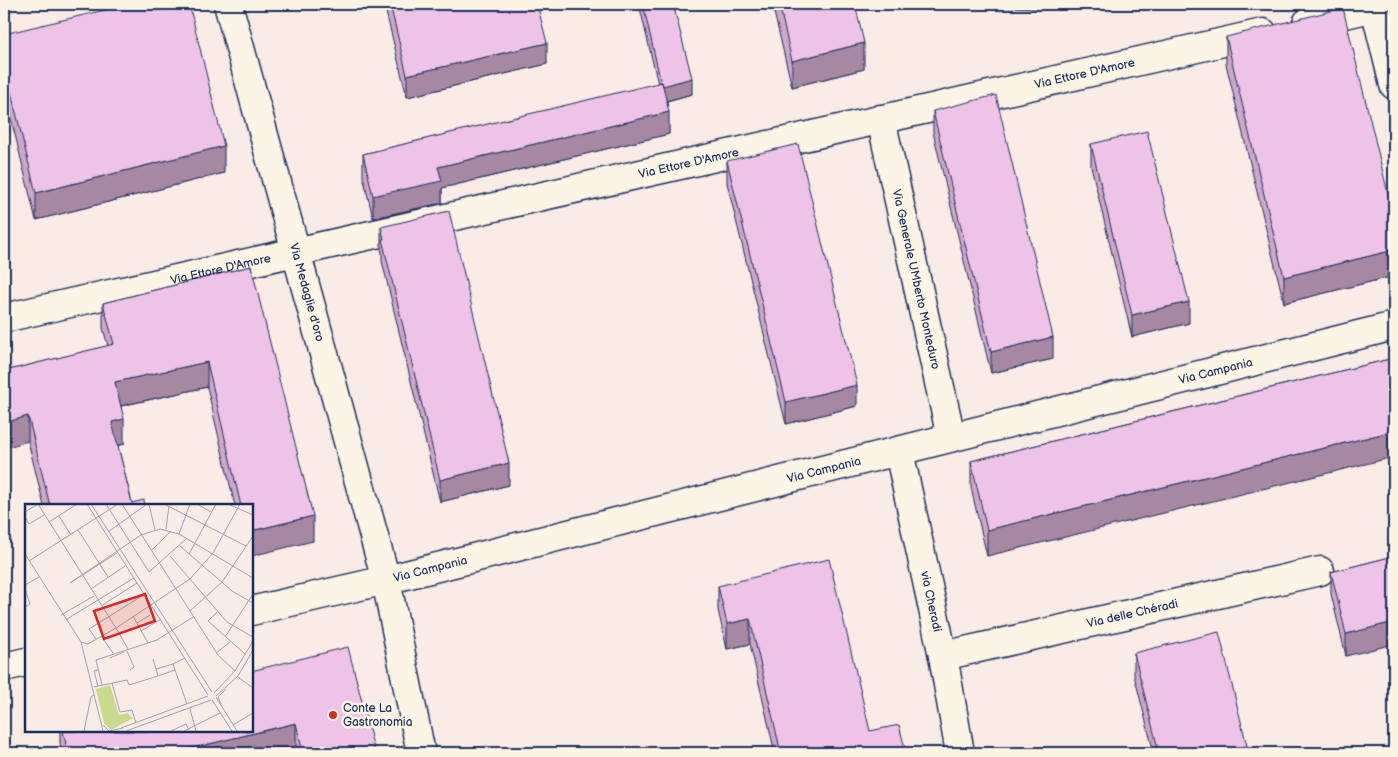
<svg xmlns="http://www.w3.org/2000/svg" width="1398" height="757" font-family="'Balsamiq Sans',sans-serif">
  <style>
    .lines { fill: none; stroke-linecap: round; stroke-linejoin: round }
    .minor-casing { stroke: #1b2f5e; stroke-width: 31 }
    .major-casing { stroke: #1b2f5e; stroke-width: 31 }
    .minor { stroke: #fcf5e5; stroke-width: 28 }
    .major { stroke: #fcf5e5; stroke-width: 28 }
    .wall { fill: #cea8c8; stroke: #1b2f5e }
    .shaded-wall { fill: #a788a2; stroke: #1b2f5e }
    .building { fill: #efc3e8; stroke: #1b2f5e }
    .poi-dot { fill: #c8321e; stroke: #fcf5e5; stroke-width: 2 }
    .labels { text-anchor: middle; stroke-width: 5; stroke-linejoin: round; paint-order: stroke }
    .street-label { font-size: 12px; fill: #1b2f5e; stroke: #fcf5e5 }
    .poi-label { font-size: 12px; fill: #1b2f5e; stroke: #fcf5e5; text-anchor: start }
    .inset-road { fill: none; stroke: #a0a0b0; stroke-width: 1 }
    .view { fill: #d62828; fill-opacity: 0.15; stroke: #d62828; stroke-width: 2.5 }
    .inset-edge { fill: none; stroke: #1b2f5e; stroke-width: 2.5 }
  </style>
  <rect width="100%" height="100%" fill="#f9ebe6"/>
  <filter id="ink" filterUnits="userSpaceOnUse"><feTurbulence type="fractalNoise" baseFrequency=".02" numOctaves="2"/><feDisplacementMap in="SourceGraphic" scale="10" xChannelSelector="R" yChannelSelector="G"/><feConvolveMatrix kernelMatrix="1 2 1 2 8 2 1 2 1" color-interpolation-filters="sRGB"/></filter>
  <g filter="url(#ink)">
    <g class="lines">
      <g class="minor-casing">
        <g id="minor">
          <path d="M1374 4 1394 85"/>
          <path d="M1307 23 1375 7"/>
          <path id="s1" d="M881 119 951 437"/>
          <path id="s2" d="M4 318 1263 33"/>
          <path id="s3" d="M899 451 943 656 960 753"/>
          <path id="s4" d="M943 656 1320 571"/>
          <path id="s5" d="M421 753 386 580 1394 326"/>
        </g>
      </g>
      <g class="major-casing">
        <g id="major">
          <path id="s6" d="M228 4 386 580 251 611"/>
          <path d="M4 667 26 662"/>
        </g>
      </g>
      <use href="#minor" class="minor"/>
      <use href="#major" class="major"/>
    </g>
    <path class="wall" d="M384 4H537L547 64 407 97Z
      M639 4H673L692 94 667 101 669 134 442 188V203L373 218 363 176V154L658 84Z
      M772 4H855L864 69 792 87Z
      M970 4H1038V8L970 6Z
      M4 34 224 173 36 220 4 90Z
      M1226 37 1394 218V276L1284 303 1226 64Z
      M933 111 1053 359 991 373 933 132Z
      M1091 144 1189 323 1132 337 1091 166Z
      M727 161 857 406 786 424 727 183Z
      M381 227 509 485 440 502 382 261V253L381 249Z
      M251 266 313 541 251 506H235L207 387 121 406 124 444 118 446 132 503 145 506H44L28 441 9 370 108 346 103 328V303Z
      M1394 358 987 556 971 488V461Z
      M1394 556 1346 656 1331 594V572Z
      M718 586 870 731 906 753H775L750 644 727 649 718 610Z
      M1134 653 1247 753H1154L1134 675Z
      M251 671 375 753H297L296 749 280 753H62L60 743V731H251Z"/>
    <path class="shaded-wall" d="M547 43V64L407 97V75Z
      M864 43V69L792 87V61Z
      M692 78V94L662 102V86Z
      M669 112V134L442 188V203L373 218V196L438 167Z
      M224 146V173L36 220V193Z
      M1394 250V276L1284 303V277Z
      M1189 302V323L1132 337V315Z
      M1053 337V359L991 373V352Z
      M207 362V387L115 407V382Z
      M857 385V406L786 424V402Z
      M28 416V441L4 448V423Z
      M124 419V444L112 447V422Z
      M1394 431V457L987 556V530Z
      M509 463V485L440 502V480Z
      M313 516V541L251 556V531Z
      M750 619V644L727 649V624Z
      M1394 622V644L1346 656V634Z
      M296 723V749L280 753H172Z
      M1247 746V753H1217Z"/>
    <path class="building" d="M130 4H189L224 146 36 193 4 64V34Z
      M390 4H537L547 43 407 75Z
      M643 4H673L692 78 663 86 662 82 661 83Z
      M779 4H855L864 43 792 61Z
      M1343 8 1394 218V250L1284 277 1226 37Z
      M662 82 669 112 438 167 442 181 373 196 363 154Z
      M996 95 1053 337 991 352 933 111Z
      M1147 131 1189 302 1132 315 1091 144Z
      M798 144 857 385 786 402 727 161Z
      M449 211 509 463 440 480 382 239H384L381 227Z
      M251 266 313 516 251 531V506H241L207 362 115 382 124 419 112 422 132 503 144 500 145 506H50L28 416 4 423V349L9 370 114 344 103 303Z
      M1394 358V431L987 530 971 461Z
      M1394 556V622L1346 634 1331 572Z
      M829 559 870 731 899 725 906 753H781L750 619 727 624 718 586Z
      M1219 632 1247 746 1217 753H1159L1134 653Z
      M348 647 375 753H303L296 723 172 753H68L63 731H251V671Z"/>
  </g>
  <circle class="poi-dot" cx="333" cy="715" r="5"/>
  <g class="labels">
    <g class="street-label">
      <text dy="4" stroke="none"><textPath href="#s2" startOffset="1108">Via Ettore D'Amore</textPath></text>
      <text dy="4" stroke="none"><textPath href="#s2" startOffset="702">Via Ettore D'Amore</textPath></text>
      <text dy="4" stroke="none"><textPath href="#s2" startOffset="222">Via Ettore D'Amore</textPath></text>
      <text dy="4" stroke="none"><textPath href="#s1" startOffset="164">Via Generale UMberto Monteduro</textPath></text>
      <text dy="4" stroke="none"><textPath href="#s6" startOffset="299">Via Medaglie d'oro</textPath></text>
      <text dy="4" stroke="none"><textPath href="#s5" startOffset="1032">Via Campania</textPath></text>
      <text dy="4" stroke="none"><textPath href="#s5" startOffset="628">Via Campania</textPath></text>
      <text dy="4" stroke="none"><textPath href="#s5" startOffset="222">Via Campania</textPath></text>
      <text dy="4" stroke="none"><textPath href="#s3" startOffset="154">via Cheradi</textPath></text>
      <text dy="4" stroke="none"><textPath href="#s4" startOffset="194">Via delle Chéradi</textPath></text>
    </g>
    <g class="poi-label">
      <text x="343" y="712">Conte La<tspan x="343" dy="14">Gastronomia</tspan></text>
    </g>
  </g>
  <g transform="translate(25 504)">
    <rect width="228" height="228" fill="#f9ebe6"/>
    <path d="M85 181 94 211 102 209 108 214 86 226 79 219 71 185Z" fill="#c9da8e"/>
    <path class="inset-road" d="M13 0 91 124 63 140 56 138M62 0 183 191M66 0 187 188M81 0 124 68 162 34M97 0 193 151 210 167M124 0 130 26M139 0 221 42M172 0 186 8M203 0 228 11M0 8 13 0M34 12 46 31M0 13 4 20 19 11M24 18 52 0M141 25 144 2M53 26 83 73M83 28 122 0M154 30 165 0M155 42 207 87 228 99M126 47 146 27M0 50 56 138 78 227M164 50 191 0M145 52 202 118 228 133M4 57 93 0M45 79 116 31 135 25 154 30 228 74M45 79 92 49M0 81 14 73M0 85 5 100 0 103M66 85 100 62M76 102 112 79M165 107 197 78 228 32M192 108 183 117 220 150M36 111 69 92M108 112 123 139M42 115 109 74M112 119 125 111M116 127 136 115M76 132 88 149M200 133 228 90M71 135 64 125 120 90M103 145 91 124 165 75 188 49 215 0M102 147 109 163 105 166M191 149 205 138M85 154 99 148M128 155 133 172M131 165 148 160M73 166 69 167 73 182M150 166 162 200M213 173 228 184M87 179 95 208 107 206 111 219M77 181 71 156 132 136 168 113M69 183 102 176 104 181 133 172 150 166 148 160 160 154M189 189 210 167 228 137M191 192 213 172 228 146M191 193 212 227M187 196 207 227M196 200 193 193 201 185M165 205 171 227M78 221 84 227 98 224M208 221 228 209M96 224 183 192M59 227 66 193 69 191M101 227 186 196M146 227 161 220 164 226M159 227 195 209"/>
    <path class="view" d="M120 90 130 117 79 135 69 107Z"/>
    <rect width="228" height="228" class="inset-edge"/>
  </g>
  <rect width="1398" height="757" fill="none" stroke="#fcf5e5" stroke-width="20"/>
  <rect x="10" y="10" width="1378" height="737" fill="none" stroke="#1b2f5e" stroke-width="2" filter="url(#ink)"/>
</svg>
